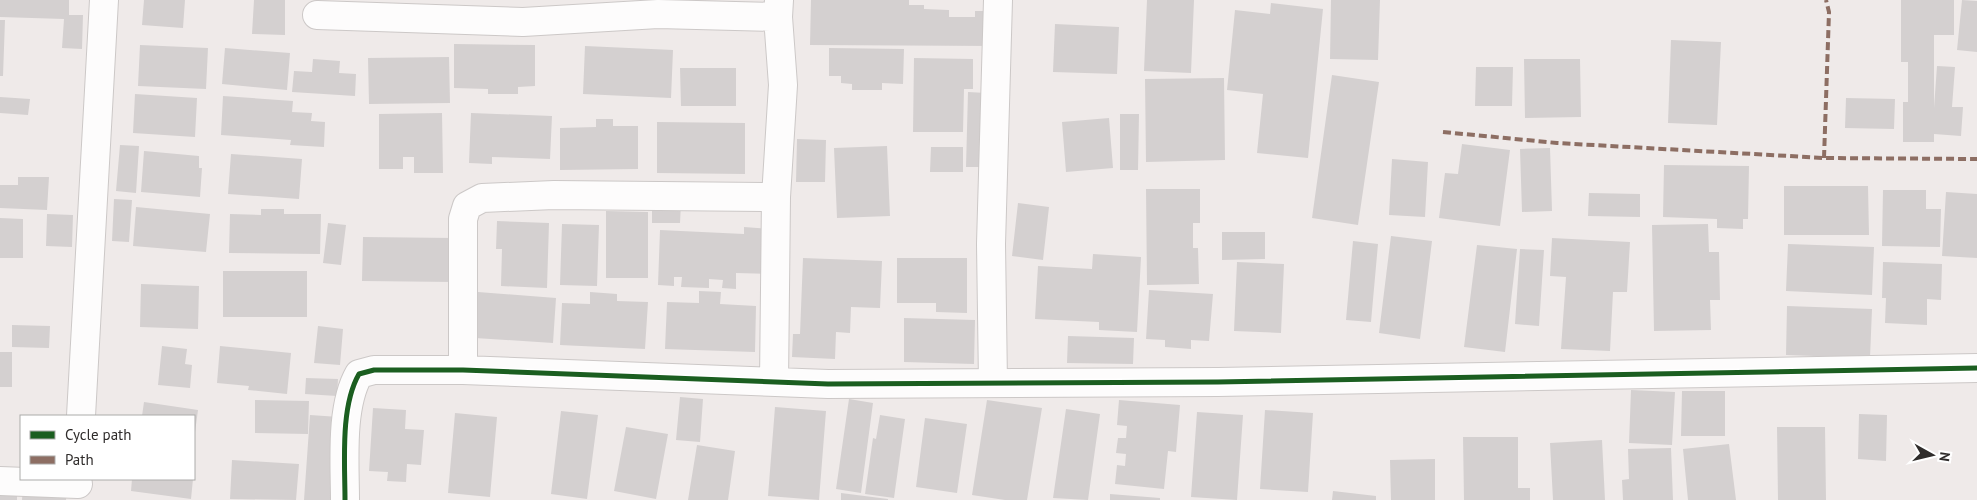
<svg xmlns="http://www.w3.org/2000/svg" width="1977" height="500" font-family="'PT Sans',sans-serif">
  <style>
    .building { fill: #d4d0d0 }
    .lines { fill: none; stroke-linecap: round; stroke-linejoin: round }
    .minor-casing { stroke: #ccc8c7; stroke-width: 30 }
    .minor { stroke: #fdfcfc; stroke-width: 28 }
    .quiet { stroke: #8d6e63; stroke-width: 4; stroke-dasharray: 8 4; stroke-linecap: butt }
    .cycleway-casing { stroke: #fff; stroke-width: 8 }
    .cycleway { stroke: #1b5e20; stroke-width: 5 }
  </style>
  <rect width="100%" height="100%" fill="#efeae9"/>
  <path class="building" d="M0 0H69V15H83L82 49 62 48 64 19 0 17Z
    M144 0H185L183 28 142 25Z
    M254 0H285V35L252 34Z
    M811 0H909V5H924V9L949 10V17H975V11H996V46L810 45Z
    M1147 0H1194L1191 73 1144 71Z
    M1331 0H1380L1378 60 1330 59Z
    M1901 0H1954V35H1934V108L1937 66 1955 67 1952 107H1963L1961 136 1934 134V142H1903V102H1908V62H1901Z
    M1962 0 1977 1V52L1957 50Z
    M1271 3 1323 9 1308 158 1257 153 1263 94 1227 90 1235 10 1270 14Z
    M0 20H5L3 76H0Z
    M1055 24 1119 27 1117 74 1053 72Z
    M1671 40 1721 42 1717 125 1668 123Z
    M454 44 535 45V86L518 87V94H488V89L454 88Z
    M140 45 208 48 206 89 138 86Z
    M585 46 673 50 671 98 583 94Z
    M225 48 290 53 287 90 222 84Z
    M829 48 904 49 903 84 882 83V90H852V84L841 83V76H829Z
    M449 57 450 103 369 104 368 58Z
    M914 58 973 59V89H964L963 132H913Z
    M313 59 340 61 339 73 356 74 355 96 292 92 294 71 312 72Z
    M1524 59H1580L1581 117 1525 118Z
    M1476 67H1513L1512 106H1475Z
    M680 68H736V106H681Z
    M1332 75 1379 82 1358 225 1312 218Z
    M1224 78 1225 160 1146 162 1145 79Z
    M968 92 986 93 985 167H966Z
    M135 94 197 98 195 137 133 133Z
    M223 96 293 101 292 112 312 113 311 121 325 122 324 147 290 145 291 140 221 135Z
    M0 97 30 99 28 115 0 113Z
    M1846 98 1895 99 1894 129 1845 128Z
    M442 113 443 173H414V157H403V169H379V114Z
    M471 113 552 116 550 159 492 157V164L469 163Z
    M1120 114H1139L1138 170H1120Z
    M1109 118 1113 168 1066 172 1062 122Z
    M596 119H613V126H638V169L560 170V128L596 127Z
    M657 122 745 123V174L657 173Z
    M797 139 826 140 825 182H796Z
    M1462 144 1510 150 1500 226 1439 218 1445 173 1458 174Z
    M120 145 139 146 136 193 116 191Z
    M887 146 890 216 837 218 834 148Z
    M931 147H963V172H930Z
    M1550 148 1552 211 1522 212 1520 149Z
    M144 151 199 156V168H202L200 197 141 192Z
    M231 154 302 159 299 199 228 194Z
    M1392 159 1428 162 1425 217 1389 215Z
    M1664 165 1749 166 1748 219H1743V229L1717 228V219L1663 217Z
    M18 177H49L47 210 0 208V185H18Z
    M1784 186H1868L1869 235H1784Z
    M1146 189H1200V223H1193V248H1198L1199 284 1147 285Z
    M1883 190H1926V209H1941L1940 247 1882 246Z
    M1946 192 1977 194V258L1942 256Z
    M1589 193 1640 194V217L1588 216Z
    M114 199 132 200 129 242 112 241Z
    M652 203H681L680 223H652Z
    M1018 203 1049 207 1043 260 1012 256Z
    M136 207 210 214 206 252 133 246Z
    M261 209H284V214H321L320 254 229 253 230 214 261 215Z
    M606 211 648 212V278H606Z
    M47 214 73 215 72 247 46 246Z
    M0 218 23 219V258H0Z
    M497 221 549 223 547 288 501 286 502 249H496Z
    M328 223 346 225 341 265 323 263Z
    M562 224 599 225 597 286 560 285Z
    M1708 224 1709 252H1719L1720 300H1710L1711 330 1654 331 1652 225Z
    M744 227 773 229 770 274 736 273V289L722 288 723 280 709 279V288L681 287 682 277H674V286L658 285 660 230 744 234Z
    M1222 232H1265V259L1222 260Z
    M1391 236 1432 241 1420 339 1379 333Z
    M363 237 454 238V282L362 281Z
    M1552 238 1630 242 1627 292H1613L1610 351 1561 349 1566 277 1550 276Z
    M1353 241 1378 244 1371 322 1346 320Z
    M1788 244 1874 247 1872 295 1786 291Z
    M1477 245 1517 249 1505 352 1464 347Z
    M1520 249 1544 250 1539 326 1515 324Z
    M1093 254 1141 257 1137 332 1099 330V322L1035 319 1038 266 1092 269Z
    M803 258 882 261 880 308 851 307 850 333 836 332 835 359 792 357 793 334H800Z
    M897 258H967V313L936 312V303H897Z
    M1237 262 1284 264 1281 333 1234 331Z
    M1883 262 1942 264 1941 300 1927 299V325L1885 323 1886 298H1882Z
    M223 271H307V317H223Z
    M141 284 199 286 198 329 140 327Z
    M1149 290 1213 294 1209 341 1191 340V349L1165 347V340L1146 339Z
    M699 291 721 292 720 304 756 306 755 352 665 349 667 302 699 303Z
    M478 292 556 298 553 343 475 338Z
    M590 292 617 294V301L648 302 645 349 560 345 562 303 590 304Z
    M1787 306 1872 309 1870 358 1786 355Z
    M904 318 975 320 974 364 904 362Z
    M12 325 50 326 49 348 12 347Z
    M318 326 343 329 340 365 314 363Z
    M1068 336 1134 338 1133 364 1067 363Z
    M162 346 187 349 185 364 192 365 190 388 158 385Z
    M220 346 291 353 287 394 248 390 249 386 217 383Z
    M0 352H12V387H0Z
    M306 378 338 379 337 396 305 394Z
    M1631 390 1675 392 1672 445 1629 443Z
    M1682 391H1725V436H1681Z
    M680 397 703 399 700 442 676 440Z
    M849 399 873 403 861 493 836 489Z
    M255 400 309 401 308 434 255 433Z
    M987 400 1042 408 1027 500H1005L972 495Z
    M1119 400 1180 405 1176 452 1168 451 1164 489 1115 484 1117 465 1125 466 1126 454 1116 453 1118 438H1126L1127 426 1117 425Z
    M144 402 198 410 195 432 194 416H142Z
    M775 407 826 411 819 500 768 496Z
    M373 408 406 410 405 429 424 430 421 465 407 464 406 482 387 481 388 472 369 471Z
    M1066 409 1100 414 1088 500 1053 498Z
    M1265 410 1313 413 1308 492 1260 489Z
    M561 411 598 415 587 499 551 494Z
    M1197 412 1243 415 1237 500 1191 497Z
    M455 413 497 417 490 497 448 493Z
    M1859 414 1887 415 1886 461 1858 459Z
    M310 415 339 417 333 500H304Z
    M880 415 905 419 894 498 865 494 873 438 876 439Z
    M925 418 967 424 957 493 916 487Z
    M626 427 668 434 656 499 614 491Z
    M1777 427H1825L1826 500H1778Z
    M1463 437H1518V488H1530V500H1464Z
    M1602 440 1605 500H1553L1550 443Z
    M1729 444 1736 500H1688L1683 449Z
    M697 445 735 451 728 500H688Z
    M1671 448 1673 500H1623L1622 480 1629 479 1628 449Z
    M1435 459V500H1391L1390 460Z
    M232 460 299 464 296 500 230 499Z
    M132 479H193L191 499 131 491Z
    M23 485 67 490 66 500H22Z
    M0 490 17 491V500H0Z
    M1333 491 1376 496V500H1332Z
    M841 493 888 499V500H841Z
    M1110 494 1160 498V500H1110Z"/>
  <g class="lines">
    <g class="minor-casing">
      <path id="minor" d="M317 15 523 22 658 14 778 17
        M463 370V219L467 206 482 198 554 195 776 197
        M774 382 776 197 783 85 778 17 779 0
        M993 383 991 244 998 0
        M81 416 104 0
        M0 481 78 484
        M345 500C345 463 340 407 359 374L374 370H463L828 384 1218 382 1977 368"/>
    </g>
    <use href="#minor" class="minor"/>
    <path class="quiet" d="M1443 132 1557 143 1824 158 1977 159
      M1824 158 1829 12 1826 0"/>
    <g class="cycleway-casing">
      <path id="cycleway" d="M345 500C345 463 340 407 359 374L374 370H463L828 384 1218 382 1977 368"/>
    </g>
    <use href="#cycleway" class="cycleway"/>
  </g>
  <rect x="20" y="415" width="175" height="65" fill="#ffffff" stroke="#acabaa"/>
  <rect x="30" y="431" width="25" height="8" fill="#1b5e20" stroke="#acabaa"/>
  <text x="65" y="440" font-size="15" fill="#2f2c2b">Cycle path</text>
  <rect x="30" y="456" width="25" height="8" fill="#8d6e63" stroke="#acabaa"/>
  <text x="65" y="465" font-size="15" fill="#2f2c2b">Path</text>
  <g transform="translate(1932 455) rotate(98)" stroke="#ffffff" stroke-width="4" paint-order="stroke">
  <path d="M0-4L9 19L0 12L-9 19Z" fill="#2f2c2b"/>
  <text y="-8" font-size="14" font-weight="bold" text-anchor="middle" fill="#2f2c2b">N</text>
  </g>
</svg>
